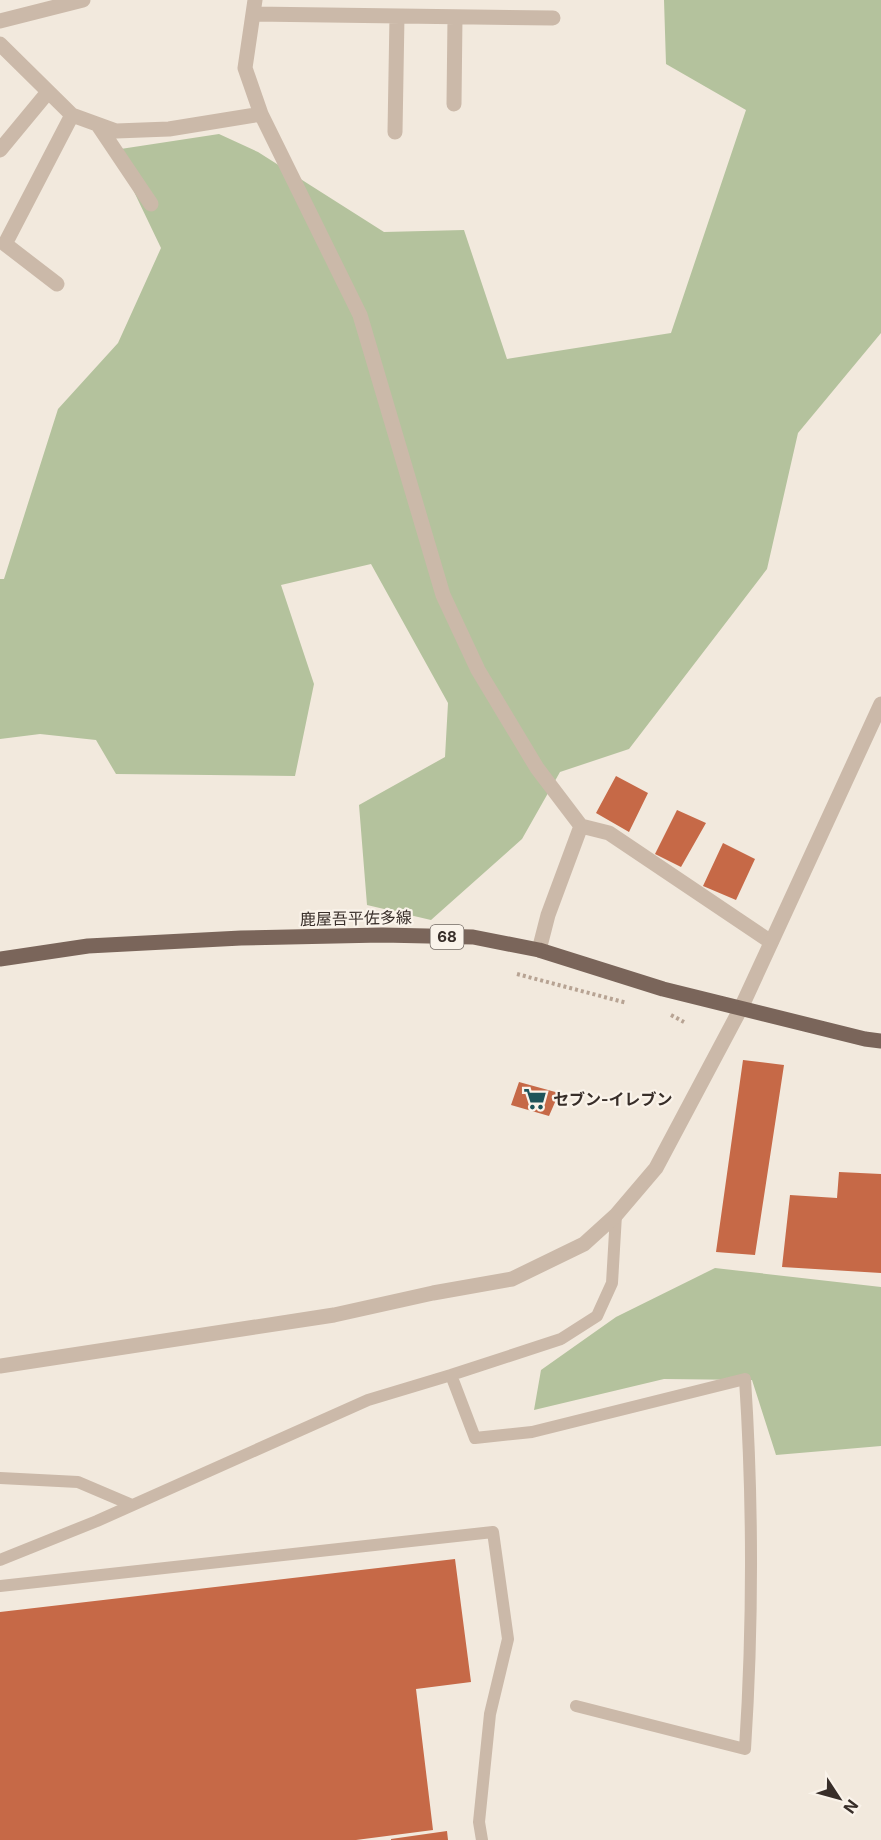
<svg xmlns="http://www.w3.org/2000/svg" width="881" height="1840" font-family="Inter,'Noto Sans JP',sans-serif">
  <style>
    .green { fill: #b4c29d }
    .building { fill: #c66947 }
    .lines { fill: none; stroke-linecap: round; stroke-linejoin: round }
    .path { stroke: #b7a393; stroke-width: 4; stroke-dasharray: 3 3; stroke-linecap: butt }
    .service { stroke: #cbb9a9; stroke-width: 12 }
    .minor { stroke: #cbb9a9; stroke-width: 15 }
    .tertiary { stroke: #cbb9a9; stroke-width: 15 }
    .primary { stroke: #7a655a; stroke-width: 15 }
    .labels { text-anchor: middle; stroke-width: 4.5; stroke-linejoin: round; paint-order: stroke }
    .shield { fill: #faf3ea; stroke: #726963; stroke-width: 1.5 }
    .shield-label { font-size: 15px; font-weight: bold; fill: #382e29 }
    .street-label { font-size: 16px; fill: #382e29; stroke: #faf3ea }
    .poi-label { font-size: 16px; font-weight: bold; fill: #382e29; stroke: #faf3ea; text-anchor: start }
  </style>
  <rect width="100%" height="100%" fill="#f2e9dd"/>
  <path class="green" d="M664 0H881V333L798 433 767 569 629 749 560 772 522 839 431 920 367 905 359 805 445 757 448 703 371 564 281 585 314 684 295 776 116 774 96 740 40 734 0 739V579H4L58 409 118 343 161 248 114 150 219 134 258 152 384 232 464 230 507 359 671 333 746 110 666 64Z
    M715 1268 881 1287V1446L776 1455 752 1380 664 1379 534 1410 541 1370 616 1317Z"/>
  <path class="building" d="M616 776 648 793 629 832 596 813Z
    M677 810 706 823 681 867 655 854Z
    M723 843 755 859 736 900 703 886Z
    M743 1060 784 1065 755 1255 716 1252Z
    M519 1082 559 1093 549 1116 511 1105Z
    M839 1172 881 1174V1273L782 1267 790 1195 837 1198Z
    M455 1559 471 1682 416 1689 433 1830 356 1840H0V1612Z
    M447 1831 448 1840H391V1839Z"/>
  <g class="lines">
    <path class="path" d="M517 974 627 1003
      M671 1015 684 1022"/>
    <path class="service" d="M451 1375 475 1438 532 1432 745 1379C753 1502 753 1626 745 1749L576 1706
      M0 1478 78 1482 132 1505
      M0 1560 97 1521 368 1400 451 1375 561 1339 597 1316 612 1283 616 1215
      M0 1586 493 1532 508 1639 490 1714 479 1822 482 1840"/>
    <path class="minor" d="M255 0 245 68 261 114 360 315 443 595 478 670 537 768 581 826 548 915 539 950
      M253 14 553 18
      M0 21 83 0
      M0 44 72 115 116 131 169 129 261 114
      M454 104 455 17
      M98 125 151 204
      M395 132 397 16
      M0 150 48 92
      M57 284 5 244 72 115
      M581 826 609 833 771 942"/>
    <path class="tertiary" d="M0 1366 334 1315 433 1293 512 1279 584 1244 616 1215 656 1168 741 1008 881 704"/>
    <path class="primary" d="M0 959 88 946 241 938 382 935 473 937 539 950 663 989 865 1039 881 1041"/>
  </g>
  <defs>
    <g id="supermarket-bare" transform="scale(1.8)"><path d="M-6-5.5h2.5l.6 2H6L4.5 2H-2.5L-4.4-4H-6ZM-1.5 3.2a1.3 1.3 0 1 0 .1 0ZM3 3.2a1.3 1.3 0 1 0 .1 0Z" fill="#1e545a" stroke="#faf3ea" stroke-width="2.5" paint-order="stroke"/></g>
  </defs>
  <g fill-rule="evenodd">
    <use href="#supermarket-bare" x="535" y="1099"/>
  </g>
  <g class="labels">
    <rect class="shield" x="430.5" y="925" width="33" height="24" rx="4.5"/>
    <g class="shield-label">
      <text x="447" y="942">68</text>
    </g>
    <g class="street-label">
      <text transform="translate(356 918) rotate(-1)" y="6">鹿屋吾平佐多線</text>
    </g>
    <g class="poi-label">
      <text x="553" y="1105">セブン-イレブン</text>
    </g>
  </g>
  <g transform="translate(839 1798) rotate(126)" stroke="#faf3ea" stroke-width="4.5" paint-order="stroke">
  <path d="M0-4.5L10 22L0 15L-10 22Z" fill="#382e29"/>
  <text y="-9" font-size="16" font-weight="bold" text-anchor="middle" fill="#382e29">N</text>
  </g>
</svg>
